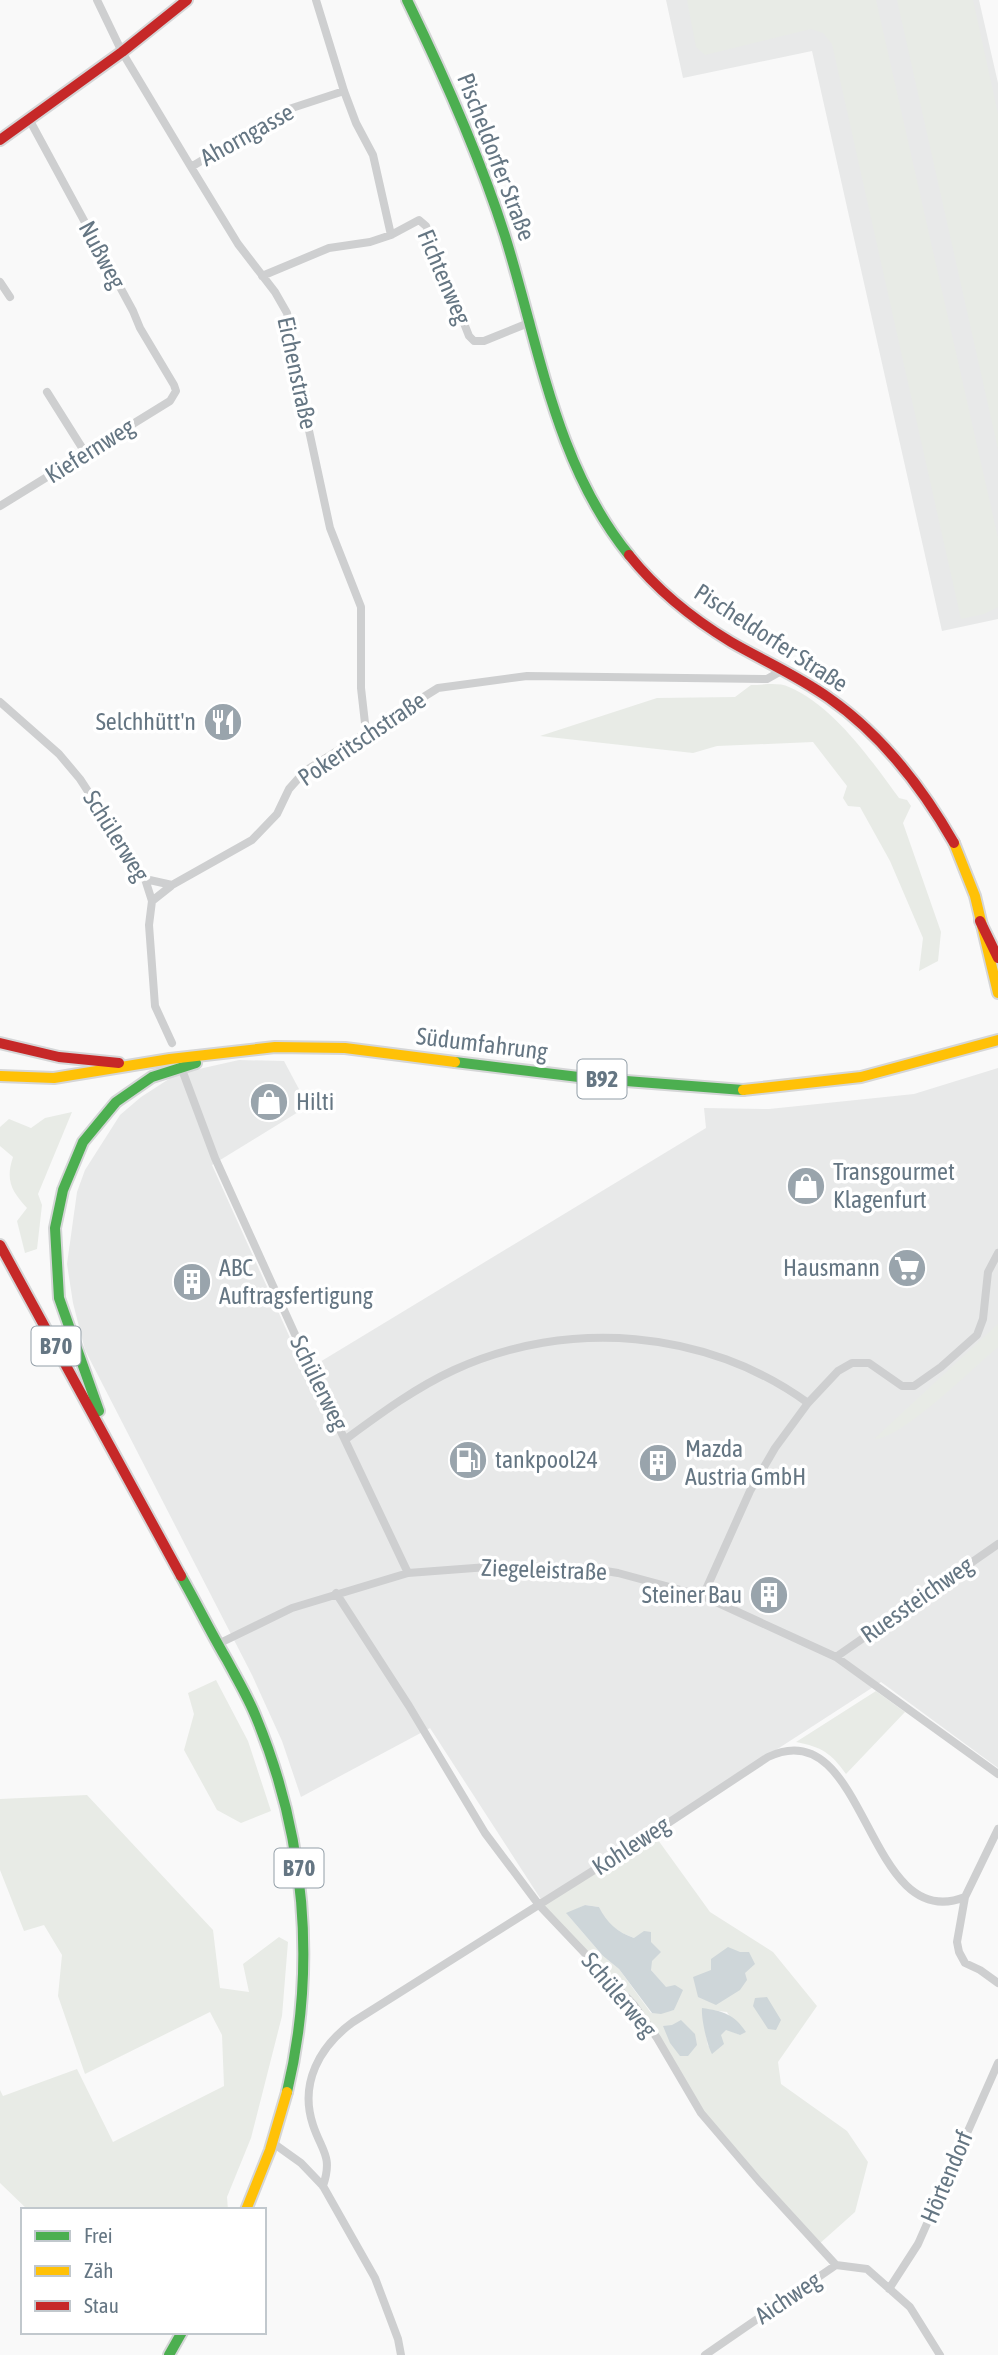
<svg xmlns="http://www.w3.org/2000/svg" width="998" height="2355" font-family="'Asap Condensed',sans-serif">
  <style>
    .built { fill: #e8e9e9 }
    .green { fill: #e8ebe6; fill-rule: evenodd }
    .water { fill: #ced6d9 }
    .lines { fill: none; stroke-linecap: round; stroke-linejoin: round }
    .fast-casing { stroke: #d5d6d7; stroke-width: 14 }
    .slow-casing { stroke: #d5d6d7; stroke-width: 14 }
    .jam-casing { stroke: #d5d6d7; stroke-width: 14 }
    .street { stroke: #cecfd0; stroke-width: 8 }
    .fast { stroke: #4caf50; stroke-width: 10 }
    .slow { stroke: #ffc107; stroke-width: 10 }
    .jam { stroke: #c62828; stroke-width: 10 }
    .labels { text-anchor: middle; stroke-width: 7; stroke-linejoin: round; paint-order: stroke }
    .shield { fill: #fff; stroke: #939fa8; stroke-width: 2 }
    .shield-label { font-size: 23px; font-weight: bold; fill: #657683 }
    .street-label { font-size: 24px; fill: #657683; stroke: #fff }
    .poi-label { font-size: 24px; fill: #657683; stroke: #fff; text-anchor: start }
  </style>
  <rect width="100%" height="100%" fill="#f9f9f9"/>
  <path class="built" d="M666 0H979L998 83V619L942 631 812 51 683 78Z
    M239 1060 284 1061 308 1106 212 1165 305 1371 706 1128 704 1108 769 1109 914 1094 998 1068V1768L881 1682 542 1901 430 1728 301 1797 282 1741 252 1675 85 1350 73 1303 67 1264 77 1192 85 1170 120 1115 141 1097 172 1077 190 1071Z"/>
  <path class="green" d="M687 0H876L998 538V607L984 614 961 619 832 44 823 33 811 29 705 55 696 47Z
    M897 0H973L998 114V449Z
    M751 685C762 685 779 682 789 687 834 706 871 760 899 798L907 800 911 806 903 823 941 932 938 961 919 971 923 938 890 861 860 807 848 806 843 798 847 786 813 742 717 746 693 753 540 736 657 698 735 697Z
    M72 1112 38 1194 42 1205 37 1249 25 1253 17 1221 27 1208C12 1191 5 1181 13 1157L0 1146V1127L9 1119 31 1128 45 1118Z
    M998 1324V1347C975 1366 901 1440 874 1439Z
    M216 1680 248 1741 271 1811 241 1823 217 1810 184 1750 194 1714 188 1693Z
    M876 1691 905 1712 846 1774C831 1753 822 1747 796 1742Z
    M87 1795 213 1930 220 1988 249 1992 243 1964 279 1937 288 1942 282 2016 251 2138 227 2197 228 2210H28L0 2183V2090L3 2096 77 2069 113 2142 224 2086 222 2035 210 2012 85 2074 58 1996 62 1955 44 1925 24 1931 0 1870V1799Z
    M653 1833 710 1912 773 1952 817 2006 778 2062 781 2084 847 2131 868 2162 855 2212 818 2245 701 2113 634 2005 539 1905ZM585 1905 599 1907 606 1922 622 1933 634 1938 651 1961V1970L677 2001 674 2010 651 2013 619 1969 603 1956 567 1914ZM702 2009 727 2012 740 2035 726 2029 708 2046Z"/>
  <path class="water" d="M585 1905 599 1907C607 1923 617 1932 634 1938L644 1931 651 1932V1942L661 1952 652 1961 651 1970 666 1987 675 1985 683 1990 674 2010 661 2014 652 2013 619 1969 603 1956 566 1913Z
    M728 1947 740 1952H749L755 1964 745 1973 747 1980 740 1990 716 2005 698 1997 693 1977 711 1970V1959Z
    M767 1997 781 2020 776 2030 768 2029 753 2006 755 1998Z
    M702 2008C723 2011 734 2014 746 2032L740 2035 726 2030 721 2035 724 2044 712 2054C707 2045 701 2018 702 2008Z
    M681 2020 695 2034 697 2045 688 2056H680L670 2043 663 2026 672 2025Z"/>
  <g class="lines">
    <g class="fast-casing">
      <path id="fast" d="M407 0C444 76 479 154 505 236 539 345 555 464 629 555
        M455 1062 587 1078 743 1090
        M99 1411 59 1298 55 1228 63 1190 83 1142 116 1102 152 1077 196 1063
        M181 1576C197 1604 211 1633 227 1660 237 1679 248 1697 256 1717 305 1835 317 1967 287 2092
        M169 2355 182 2332"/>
    </g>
    <g class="slow-casing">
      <path id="slow" d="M954 843 975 896 998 993
        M0 1076 54 1078 170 1059 275 1047 345 1048 455 1062
        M743 1090 861 1077 998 1040
        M246 2210 270 2150 287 2092"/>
    </g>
    <g class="jam-casing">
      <path id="jam" d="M0 140 122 52 187 0
        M629 555C657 590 693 619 731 642 764 661 798 676 829 698 882 735 922 787 954 843
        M980 921 998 958
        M0 1043 59 1057 119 1063
        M0 1245 181 1576"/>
    </g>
    <path class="street" d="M97 0 122 52 191 167 238 244 275 292 287 313 302 398 330 528 361 607V688L366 732
      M316 0 344 91 356 123 373 155 391 235 419 220 426 226 469 336 474 341H484L531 322
      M191 167 286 110 344 91
      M262 276 329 248 370 242 391 235
      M0 282 10 297
      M47 392 86 454
      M0 506 170 401 176 391 174 385 140 328 133 311 29 119
      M0 702 59 754 80 779 145 879 152 901 149 925 155 1006 172 1043
      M145 879 172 885 252 840 277 814 289 789 305 771 438 688 527 676 767 679 783 670
      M152 901 171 886
      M184 1075 215 1158 298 1341 408 1573
      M346 1439C380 1414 415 1388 454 1370 567 1318 707 1329 808 1403
      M336 1593 409 1706 485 1833 539 1905 634 2005 657 2038 701 2113 759 2181 836 2265 867 2269 910 2307 940 2355
      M703 1596 750 1491 775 1448 808 1403 838 1371 852 1363H869L902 1386H914L941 1367 977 1335 983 1319 988 1272 998 1253
      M218 1644 292 1608 408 1573 501 1566H542L587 1568 618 1573 703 1596 836 1657 998 1774
      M836 1657 998 1544
      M965 1897 957 1942 959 1952 965 1963 980 1970 998 1983
      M273 2143 301 2163 323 2186 375 2278 398 2339 401 2355
      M323 2186C333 2156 322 2152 313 2125 299 2083 320 2046 353 2022L653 1833 768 1757C868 1709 865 1937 965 1897L998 1829
      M889 2289 918 2244 998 2063
      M705 2355 836 2265"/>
    <use href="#fast" class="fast"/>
    <use href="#slow" class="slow"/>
    <use href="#jam" class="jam"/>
  </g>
  <defs>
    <g id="restaurant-disc" transform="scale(2.0125)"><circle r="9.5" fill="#99a4ac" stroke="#fff"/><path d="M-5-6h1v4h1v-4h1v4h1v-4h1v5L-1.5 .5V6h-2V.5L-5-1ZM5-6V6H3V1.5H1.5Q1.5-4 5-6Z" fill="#fff"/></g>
    <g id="shop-disc" transform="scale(2.0125)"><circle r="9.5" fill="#99a4ac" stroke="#fff"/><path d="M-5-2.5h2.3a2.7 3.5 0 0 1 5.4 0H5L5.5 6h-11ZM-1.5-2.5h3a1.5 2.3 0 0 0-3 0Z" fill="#fff"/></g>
    <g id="supermarket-disc" transform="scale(2.0125)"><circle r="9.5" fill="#99a4ac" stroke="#fff"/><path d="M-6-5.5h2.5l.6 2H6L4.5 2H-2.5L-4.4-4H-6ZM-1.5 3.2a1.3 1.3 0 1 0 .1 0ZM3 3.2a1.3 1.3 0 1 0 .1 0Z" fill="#fff"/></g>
    <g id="building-disc" transform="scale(2.0125)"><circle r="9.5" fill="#99a4ac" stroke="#fff"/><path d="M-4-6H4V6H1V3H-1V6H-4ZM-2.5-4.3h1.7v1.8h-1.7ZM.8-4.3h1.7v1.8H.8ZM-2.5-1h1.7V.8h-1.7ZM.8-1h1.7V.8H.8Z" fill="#fff"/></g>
    <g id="fuel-disc" transform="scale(2.0125)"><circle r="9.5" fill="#99a4ac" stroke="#fff"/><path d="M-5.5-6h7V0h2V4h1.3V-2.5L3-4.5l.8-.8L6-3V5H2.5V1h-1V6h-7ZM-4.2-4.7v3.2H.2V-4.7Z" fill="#fff"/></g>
  </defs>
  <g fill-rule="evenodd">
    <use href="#restaurant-disc" x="223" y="722"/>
    <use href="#shop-disc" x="269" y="1102"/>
    <use href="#shop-disc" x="806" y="1186"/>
    <use href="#supermarket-disc" x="907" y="1268"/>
    <use href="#building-disc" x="192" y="1282"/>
    <use href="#fuel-disc" x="468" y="1460"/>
    <use href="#building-disc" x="658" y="1463"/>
    <use href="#building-disc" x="769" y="1595"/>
  </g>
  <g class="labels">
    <g class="shield">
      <rect x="577.5" y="1059.5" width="49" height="39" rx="5"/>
      <rect x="31.5" y="1326.5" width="49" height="39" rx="5"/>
      <rect x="274.5" y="1848.5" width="49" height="39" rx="5"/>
    </g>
    <g class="shield-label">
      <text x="602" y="1087">B92</text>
      <text x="56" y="1354">B70</text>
      <text x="299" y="1876">B70</text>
    </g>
    <g class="street-label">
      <text transform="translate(247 135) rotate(-29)" y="8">Ahorngasse</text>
      <text transform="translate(496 157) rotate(69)" y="8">Pischeldorfer Straße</text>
      <text transform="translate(102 255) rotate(62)" y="8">Nußweg</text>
      <text transform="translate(444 277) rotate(67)" y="8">Fichtenweg</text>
      <text transform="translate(297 373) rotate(78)" y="8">Eichenstraße</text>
      <text transform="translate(90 451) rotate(-32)" y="8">Kiefernweg</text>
      <text transform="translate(771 638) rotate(33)" y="8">Pischeldorfer Straße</text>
      <text transform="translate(362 739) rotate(-34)" y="8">Pokeritschstraße</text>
      <text transform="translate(116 836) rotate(58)" y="8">Schülerweg</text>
      <text transform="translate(482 1044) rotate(7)" y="8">Südumfahrung</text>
      <text transform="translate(319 1383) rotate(64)" y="8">Schülerweg</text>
      <text transform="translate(544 1570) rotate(2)" y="8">Ziegeleistraße</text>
      <text transform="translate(917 1600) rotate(-35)" y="8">Ruessteichweg</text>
      <text transform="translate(631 1846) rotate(-33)" y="8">Kohleweg</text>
      <text transform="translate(619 1995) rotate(50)" y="8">Schülerweg</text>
      <text transform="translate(947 2177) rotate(-67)" y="8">Hörtendorf</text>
      <text transform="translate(788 2298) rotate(-34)" y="8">Aichweg</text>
    </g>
    <g class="poi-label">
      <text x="196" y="730" text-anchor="end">Selchhütt'n</text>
      <text x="296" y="1110">Hilti</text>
      <text x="833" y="1180">Transgourmet<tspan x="833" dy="28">Klagenfurt</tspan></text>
      <text x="219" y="1276">ABC<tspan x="219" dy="28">Auftragsfertigung</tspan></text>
      <text x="880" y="1276" text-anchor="end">Hausmann</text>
      <text x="685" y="1457">Mazda<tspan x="685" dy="28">Austria GmbH</tspan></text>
      <text x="495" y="1468">tankpool24</text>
      <text x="742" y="1603" text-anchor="end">Steiner Bau</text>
    </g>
  </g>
  <rect x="21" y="2208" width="245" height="126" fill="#ffffff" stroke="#c1c8cd" stroke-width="2"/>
  <rect x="35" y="2231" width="35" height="10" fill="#4caf50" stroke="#c1c8cd" stroke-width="2"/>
  <text x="84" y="2243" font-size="21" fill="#657683">Frei</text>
  <rect x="35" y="2266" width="35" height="10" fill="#ffc107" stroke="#c1c8cd" stroke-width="2"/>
  <text x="84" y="2278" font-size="21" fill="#657683">Zäh</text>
  <rect x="35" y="2301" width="35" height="10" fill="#c62828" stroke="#c1c8cd" stroke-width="2"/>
  <text x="84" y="2313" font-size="21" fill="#657683">Stau</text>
</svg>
